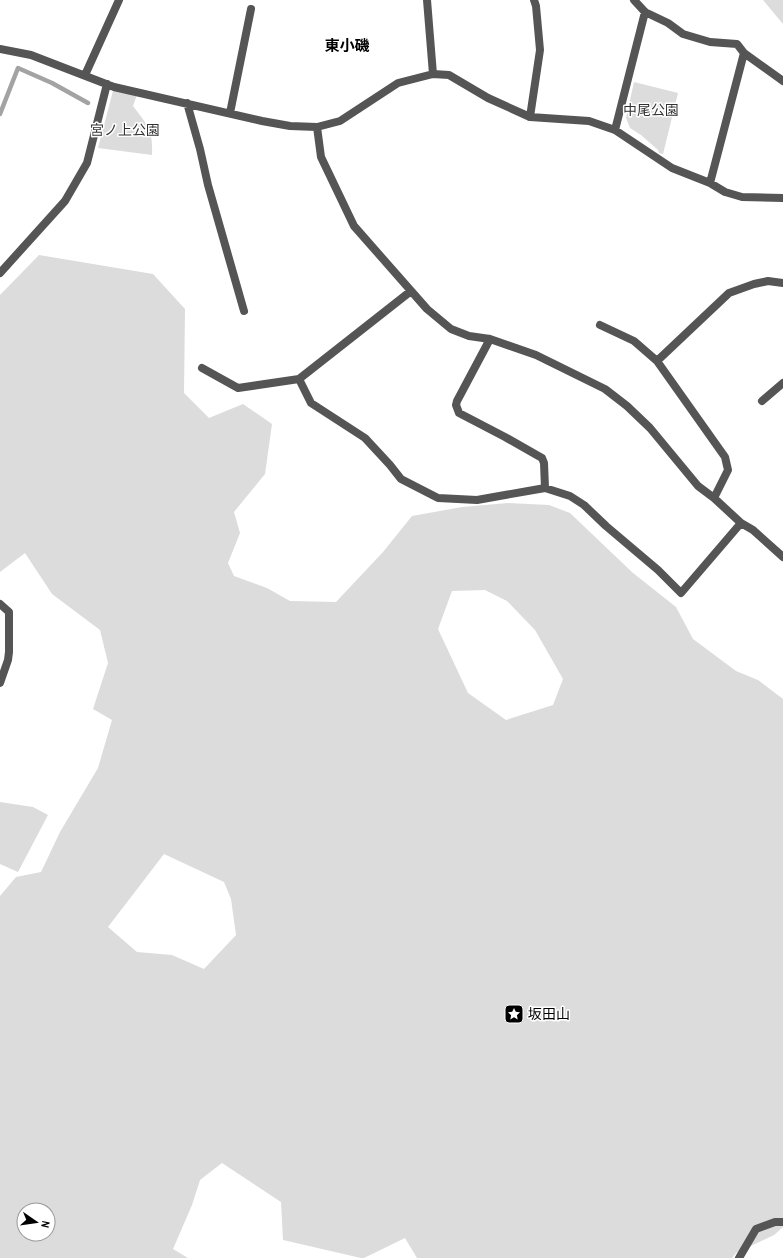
<svg xmlns="http://www.w3.org/2000/svg" width="783" height="1258" font-family="'Archivo Narrow','Noto Sans JP',sans-serif">
  <style>
    .green { fill: #dcdcdc; fill-rule: evenodd }
    .lines { fill: none; stroke-linecap: round; stroke-linejoin: round }
    .stream { stroke: #a3a3a3; stroke-width: 4.5 }
    .minor { stroke: #555; stroke-width: 8 }
    .labels { text-anchor: middle; stroke-width: 3; stroke-linejoin: round; paint-order: stroke }
    .park-label { font-size: 14px; fill: #333; stroke: #fff }
    .poi-label { font-size: 14px; fill: #000; stroke: #fff; text-anchor: start }
    .neighbourhood-label { font-size: 15px; font-weight: bold; fill: #000; stroke: #fff }
  </style>
  <rect width="100%" height="100%" fill="#fff"/>
  <path class="green" d="M763 0H783V24Z
    M634 82 678 93 663 154 659 153 658 150 641 135 630 128 626 118Z
    M114 87 138 92 133 106C148 126 153 129 152 155L98 148Z
    M39 255 153 274 185 309 184 393 209 418 243 404 272 424 265 474 234 512 240 533 228 563 234 576 267 588 290 601 336 602 383 552 412 516 462 507 508 503 549 505 570 513 633 573 676 607 693 639 736 671 758 680 783 699V1227L774 1235 736 1253 732 1258H417L405 1238 364 1258H361L283 1240 281 1202 222 1163 200 1180 192 1205 173 1249 188 1258H0V896L16 877 41 872 60 832 98 768 112 720 93 709 108 663 100 630 52 594 25 553 0 572V295ZM485 590 507 601 535 630 563 679 553 705 506 720 468 693 438 629 452 591ZM164 854 224 882 231 899 236 935 204 969 172 955 137 952 108 927ZM24 1210H48V1234H24Z
    M0 802 33 807 48 815 18 872 0 864Z"/>
  <g class="lines">
    <path class="stream" d="M0 114 18 68 52 83 88 103"/>
    <path class="minor" d="M427 0 433 74
      M634 0 645 12 668 23 683 34 710 42 737 44 744 53 783 81
      M0 49 31 55 114 87 262 121 290 126 317 127 340 121 398 83 433 74 449 75 488 98 530 117 589 121 615 130 672 168 710 183 725 192 742 197 783 198
      M85 75 119 0
      M187 103 200 149 208 185 244 311
      M230 113 251 9
      M530 117 540 50 536 6 534 0
      M317 127 321 157 354 226 427 309 451 329 469 336 490 339 536 355 605 389 627 406 650 428 698 486 714 498 741 523 681 593 658 570 606 526 584 505 570 496 545 488 544 463 542 458 505 437 459 413 456 405 457 401 490 339
      M615 130 645 12
      M710 183 744 53
      M0 273 65 201 87 163 107 84
      M600 325 634 341 657 361 725 457 728 470 714 498
      M657 361 729 293 754 284 768 281 783 283
      M202 368 238 388 299 379 411 291
      M299 379 311 403 365 438 390 465 401 479 438 498 477 500 545 488
      M762 401 783 383
      M741 523 753 530 783 557
      M0 604 9 612V652L8 660 0 683
      M739 1258 756 1229 775 1222H783"/>
  </g>
  <defs>
    <g id="sight-square" transform="scale(1)"><rect x="-9" y="-9" width="18" height="18" rx="4" fill="#000" stroke="#fff"/><path d="M0-6L1.8-2.2L6-1.7L2.9 1.2L3.7 5.4L0 3.3L-3.7 5.4L-2.9 1.2L-6-1.7L-1.8-2.2Z" fill="#fff"/></g>
  </defs>
  <g fill-rule="evenodd">
    <use href="#sight-square" x="514" y="1014"/>
  </g>
  <g class="labels">
    <g class="park-label">
      <text x="651" y="115">中尾公園</text>
      <text x="125" y="135">宮ノ上公園</text>
    </g>
    <g class="poi-label">
      <text x="528" y="1019">坂田山</text>
    </g>
    <g class="neighbourhood-label">
      <text x="347" y="51">東小磯</text>
    </g>
  </g>
  <g transform="translate(36 1222) rotate(103)"><circle r="19" fill="#ffffff" stroke="#999999"/>
  <path d="M0-3L7 15L0 10L-7 15Z" fill="#000000"/>
  <text y="-6" font-size="11" font-weight="bold" text-anchor="middle" fill="#000000">N</text>
  </g>
</svg>
